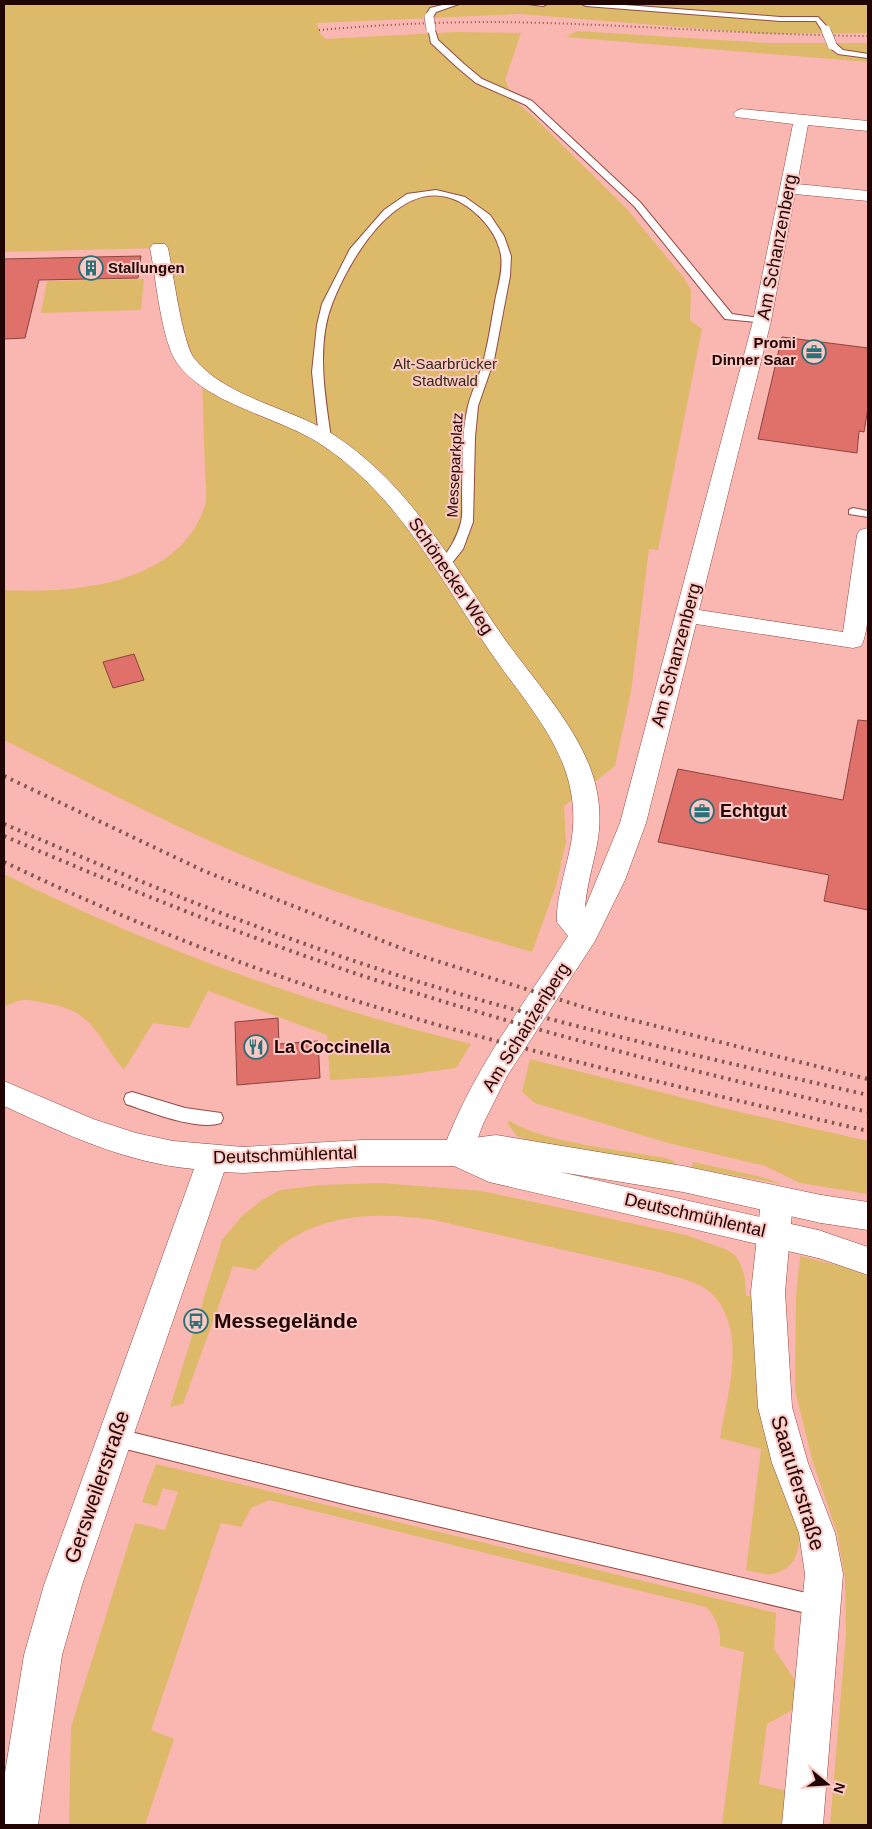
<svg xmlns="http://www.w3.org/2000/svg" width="872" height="1829" font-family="Arial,sans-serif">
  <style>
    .green { fill: #ddb96a }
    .building { fill: #e0706a; stroke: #8a433e }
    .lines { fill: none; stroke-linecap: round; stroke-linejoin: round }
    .lane-casing { stroke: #934b46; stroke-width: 2 }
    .street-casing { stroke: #934b46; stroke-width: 1 }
    .secondary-casing { stroke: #934b46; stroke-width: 1 }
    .highway-casing { stroke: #934b46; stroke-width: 1 }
    .lane { fill: #fff; fill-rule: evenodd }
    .street { fill: #fff; fill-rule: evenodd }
    .secondary { fill: #fff; fill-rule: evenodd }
    .highway { fill: #fff; fill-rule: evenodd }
    .rail-far1 { stroke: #835653; stroke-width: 2; stroke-dasharray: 1 3; stroke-linecap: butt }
    .rail { stroke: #835653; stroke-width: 4; stroke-dasharray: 2.5 5; stroke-linecap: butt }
    .lane-bridge-casing { stroke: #934b46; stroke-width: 10; stroke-linecap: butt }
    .lane-bridge { stroke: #fff; stroke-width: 9 }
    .labels { text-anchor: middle; stroke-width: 4; stroke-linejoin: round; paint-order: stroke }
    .far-poi-label { font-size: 15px; font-weight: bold; fill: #200504; stroke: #fdc9c4; text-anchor: start }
    .far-park-label { font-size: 15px; fill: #332a16; stroke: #fdc9c4 }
    .far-street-label { font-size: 15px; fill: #200504; stroke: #fdc9c4 }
    .street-label { font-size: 18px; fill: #200504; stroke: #fdc9c4 }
    .poi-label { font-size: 18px; font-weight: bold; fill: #200504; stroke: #fdc9c4; text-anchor: start }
    .near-poi-label { font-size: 21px; font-weight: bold; fill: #200504; stroke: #fdc9c4; text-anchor: start }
    .near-street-label { font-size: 21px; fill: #200504; stroke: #fdc9c4 }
  </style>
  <rect width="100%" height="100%" fill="#fab7b1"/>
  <path class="green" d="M4 4H868V33L766 34 519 14 317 23 320 33 326 39 456 32 521 33 505 80 514 100 538 121 627 209 684 278 691 290 690 320 702 329 658 550 649 549 631 692 615 766 564 806 566 842 556 886 532 952C443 926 352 900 266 865 177 829 90 783 4 740V590C72 594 181 585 205 505 208 495 205 481 205 471 204 440 203 410 202 380L180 359 159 248 4 252Z
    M577 31 769 43H868V62L566 37Z
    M144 279 141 310 41 313 47 281Z
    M4 874C149 946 313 1006 471 1044L456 1068 398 1076 330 1080 327 1035 208 991 189 1028 153 1023 124 1070C95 1036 96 1011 45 1003 38 1002 29 999 22 1000 16 1001 10 1005 4 1006Z
    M530 1059 731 1110 868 1141V1194L800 1183 765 1166 668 1143 535 1103 522 1092Z
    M510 1121C544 1143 623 1150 665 1158L674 1161 676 1166 527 1140 517 1136 507 1123Z
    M693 1162 762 1177 782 1184 692 1168Z
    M381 1183 482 1191 686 1235 725 1249 735 1255 741 1265 745 1279 746 1296H755L800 1531C799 1551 796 1569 773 1574 766 1576 754 1571 746 1570L761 1449 720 1438C727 1395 747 1335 715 1297 702 1281 677 1278 659 1272L434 1220C388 1213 336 1212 294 1237 279 1245 268 1258 256 1270L233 1266 183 1404 170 1407 222 1240 242 1216 262 1200 280 1190 321 1185Z
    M800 1256 857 1270 868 1277V1825H830L846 1633 845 1578 837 1533 812 1459 795 1390 796 1296Z
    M156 1464 776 1613 774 1649 797 1683 794 1709 767 1724 759 1784 786 1791 783 1825H722L744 1652 720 1646C721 1630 717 1619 706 1607L269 1500 251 1508 241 1527 221 1523 151 1730 174 1739 145 1825H69L71 1727 135 1523 165 1530 178 1492 163 1488 157 1506 142 1502Z"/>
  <path class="building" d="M141 256 138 278 39 280 25 338 4 339V259Z
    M782 337 868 348V408L864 432 859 431 857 453 758 439Z
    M134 654 144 680 113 688 103 662Z
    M858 720 868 721V910L824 901 829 875 658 842 678 769 843 800Z
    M278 1018 279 1044 318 1041 320 1078 237 1085 235 1022Z"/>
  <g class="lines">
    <g class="lane-casing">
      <path id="lane" d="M447 4H459L436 12 432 19 425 17 430 8Z
        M528 4H547L543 6Z
        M582 4H612L780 17H818L830 30 823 32 816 21H780L586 6Z
        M428 27H434L438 40 464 64 482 79 532 101 640 202 732 314 766 319V323L725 319 634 206 526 105 476 83 458 68 431 43Z
        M829 43H835L843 50 868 54V58L838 54 829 47Z
        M436 190 465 197 490 215 504 236 511 256 510 276 494 360 478 406 475 437 473 522 463 549 448 568 444 569 438 565C448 551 457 539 461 522 463 514 462 504 462 496 463 466 461 435 468 406 472 390 480 375 484 359 489 339 492 317 496 296 499 284 503 268 501 255 497 234 484 219 468 207 406 163 351 255 332 304 316 346 325 395 331 438L325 441 319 438 312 372 317 325 322 304 350 249 384 210 407 194Z
        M853 508 868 511V517L849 514V510Z
        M132 1092 185 1108 221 1113 223 1118 221 1123C197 1131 150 1112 126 1104L124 1099 126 1094Z
        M114 1428 352 1486 823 1597 830 1600 833 1607 830 1614 823 1617 352 1506 114 1446 107 1444 104 1437 107 1430Z"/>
    </g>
    <g class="street-casing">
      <path id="street" d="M741 109 868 121V131L808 125 797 184 868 191V201L795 194 771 321 699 610 843 632 857 535 860 530 868 528C870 552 872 629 861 646L853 648 696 624 646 823 625 880 595 941 507 1076 483 1124 469 1162 458 1166 447 1162 442 1153C471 1072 522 1007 568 936L557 922V912C562 864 581 839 570 787 559 736 518 693 489 650 438 576 397 493 319 443 276 416 208 405 177 363 161 340 156 277 150 248L153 244H165L168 248C173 271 182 342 194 358 225 398 293 408 334 435 412 486 454 567 506 641 537 684 584 734 596 787 607 838 589 861 585 908L620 823 753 321 793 124 736 117 733 114 736 111Z
        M777 1187 788 1191 793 1201 785 1292 792 1407 808 1463 835 1533 843 1574 823 1825H782L805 1574 799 1533 772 1463 758 1407 751 1292 761 1201 766 1191Z"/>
    </g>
    <g class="secondary-casing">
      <path id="secondary" d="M4 1081 93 1119 136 1133 173 1141 243 1147 362 1140H458L496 1135 683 1166 821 1195 832 1199 837 1209 832 1219 821 1223 683 1192 560 1172 818 1230 829 1234 834 1244 829 1254 818 1258 489 1182 454 1166H362L243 1173 224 1172 82 1585 62 1655 38 1825H4V1779L24 1655 44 1585 194 1169C126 1163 65 1134 4 1106Z"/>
    </g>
    <g class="highway-casing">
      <path id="highway" d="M821 1195 868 1202V1230L821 1223 810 1219 805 1209 810 1199Z
        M818 1230 868 1247V1275L807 1254 802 1244 807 1234Z"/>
    </g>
    <use href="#lane" class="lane"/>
    <use href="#street" class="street"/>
    <use href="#secondary" class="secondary"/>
    <use href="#highway" class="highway"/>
    <path class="rail-far1" d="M319 30C377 25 435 22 493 22 618 23 743 35 868 36"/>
    <path class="rail" d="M4 776 204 871 421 956 596 1011 868 1079
      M4 824C134 880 265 933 400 976 553 1024 711 1059 868 1095
      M4 836C134 892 265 945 400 988 554 1037 711 1076 868 1112
      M4 862C107 911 212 955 321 990 500 1047 685 1088 868 1131"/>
    <g class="lane-bridge-casing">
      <path id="lane-bridge" d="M429 17 431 29
        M826 30 832 45"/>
    </g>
    <use href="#lane-bridge" class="lane-bridge"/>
  </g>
  <defs>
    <g id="building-ring" transform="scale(1.25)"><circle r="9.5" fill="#fdc9c4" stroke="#287179" stroke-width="1.5"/><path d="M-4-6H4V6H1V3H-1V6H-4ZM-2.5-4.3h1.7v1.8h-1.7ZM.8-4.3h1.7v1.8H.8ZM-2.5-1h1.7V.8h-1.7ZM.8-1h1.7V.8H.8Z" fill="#287179"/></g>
    <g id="office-ring" transform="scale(1.25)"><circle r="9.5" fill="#fdc9c4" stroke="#287179" stroke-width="1.5"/><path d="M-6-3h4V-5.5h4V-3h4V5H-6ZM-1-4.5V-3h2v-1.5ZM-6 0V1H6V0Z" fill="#287179"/></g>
    <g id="restaurant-ring" transform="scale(1.25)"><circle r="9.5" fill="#fdc9c4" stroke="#287179" stroke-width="1.5"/><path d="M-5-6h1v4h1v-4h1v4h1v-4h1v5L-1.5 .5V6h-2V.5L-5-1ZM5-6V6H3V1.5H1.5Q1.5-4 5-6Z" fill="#287179"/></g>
    <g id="bus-ring" transform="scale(1.25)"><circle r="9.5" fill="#fdc9c4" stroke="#287179" stroke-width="1.5"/><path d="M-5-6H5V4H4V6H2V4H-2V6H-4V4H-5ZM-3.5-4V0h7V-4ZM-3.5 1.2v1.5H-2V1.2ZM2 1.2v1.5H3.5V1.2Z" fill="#287179"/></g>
  </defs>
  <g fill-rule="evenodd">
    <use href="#building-ring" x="91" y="268"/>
    <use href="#office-ring" x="814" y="352"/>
    <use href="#office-ring" x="702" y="811"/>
    <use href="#restaurant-ring" x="256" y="1047"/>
    <use href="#bus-ring" x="196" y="1321"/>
  </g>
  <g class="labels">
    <g class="far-poi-label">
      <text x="108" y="273">Stallungen</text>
      <text x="796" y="348" text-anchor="end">Promi<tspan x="796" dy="17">Dinner Saar</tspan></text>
    </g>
    <g class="far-park-label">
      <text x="445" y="369">Alt-Saarbrücker<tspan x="445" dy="17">Stadtwald</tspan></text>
    </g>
    <g class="far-street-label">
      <text transform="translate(455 465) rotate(-87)" y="5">Messeparkplatz</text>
    </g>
    <g class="street-label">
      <text transform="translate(777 247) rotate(-79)" y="6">Am Schanzenberg</text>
      <text transform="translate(451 576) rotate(56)" y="6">Schönecker Weg</text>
      <text transform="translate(676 655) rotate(-75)" y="6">Am Schanzenberg</text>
      <text transform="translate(526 1027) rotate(-58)" y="6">Am Schanzenberg</text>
      <text transform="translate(285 1155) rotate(-2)" y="6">Deutschmühlental</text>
      <text transform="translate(695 1215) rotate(13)" y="6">Deutschmühlental</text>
    </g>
    <g class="poi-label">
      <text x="720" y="817">Echtgut</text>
      <text x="274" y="1053">La Coccinella</text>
    </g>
    <g class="near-poi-label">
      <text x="214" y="1328">Messegelände</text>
    </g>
    <g class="near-street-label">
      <text transform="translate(798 1483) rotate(73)" y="7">Saaruferstraße</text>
      <text transform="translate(97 1487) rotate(-71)" y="7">Gersweilerstraße</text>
    </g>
  </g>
  <rect width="872" height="1829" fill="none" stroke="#200504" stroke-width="10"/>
  <g transform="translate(827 1784) rotate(108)" stroke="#fdc9c4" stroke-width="4" paint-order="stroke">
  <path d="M0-4L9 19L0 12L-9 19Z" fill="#200504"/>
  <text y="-8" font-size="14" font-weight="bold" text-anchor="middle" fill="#200504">N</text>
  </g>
</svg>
